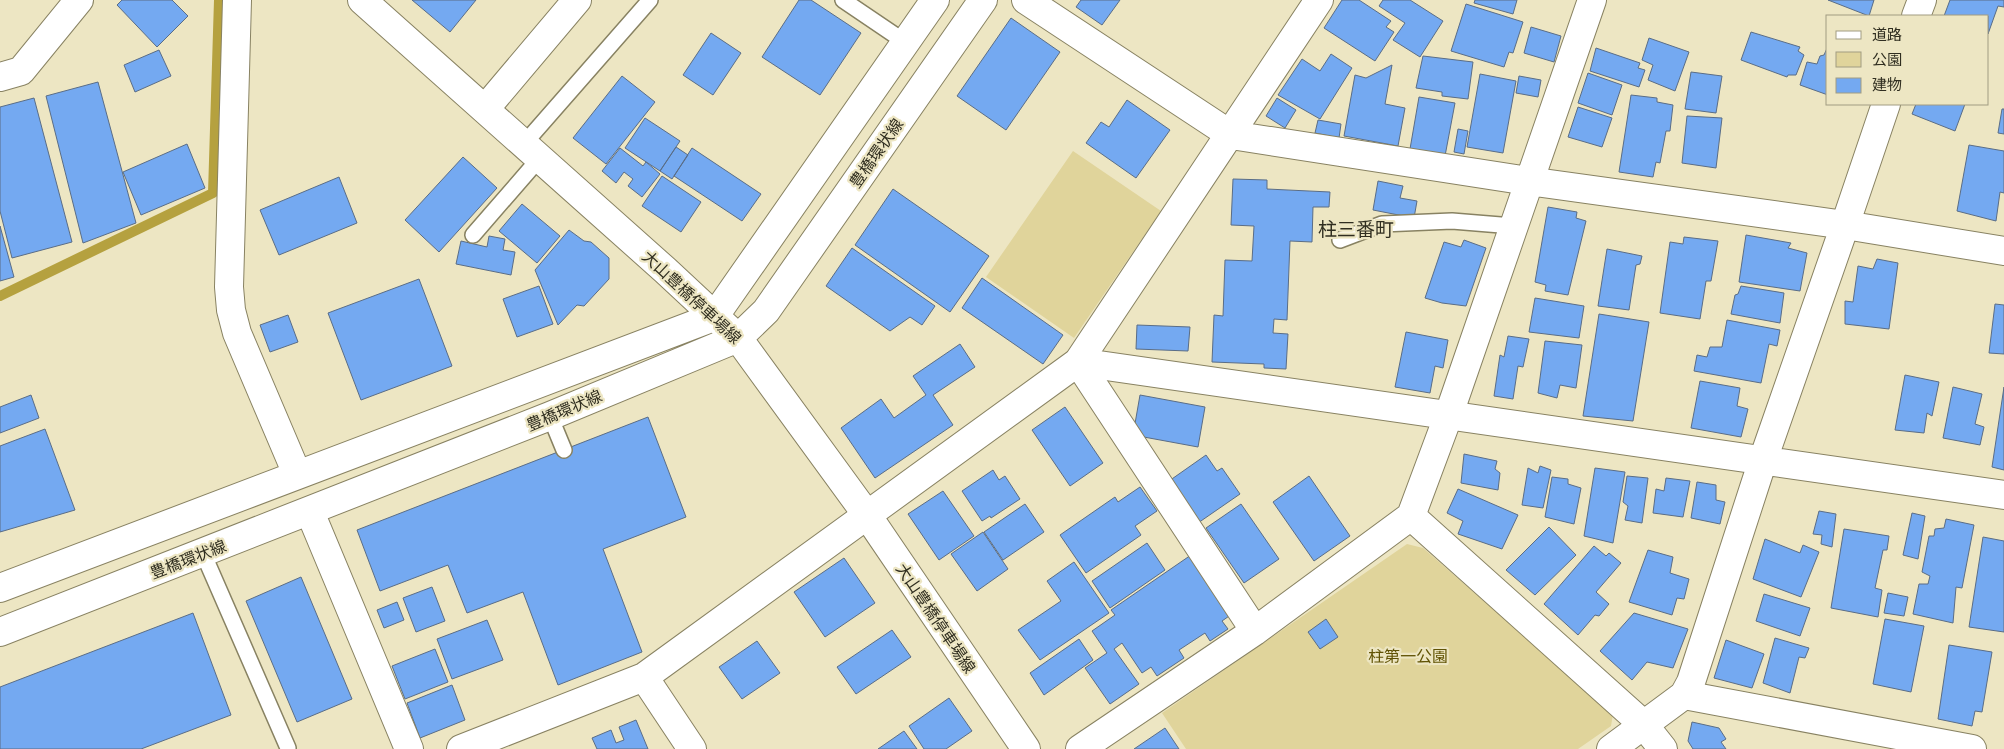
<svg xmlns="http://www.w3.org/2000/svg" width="2004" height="749" font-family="'Nunito Sans','Noto Sans JP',sans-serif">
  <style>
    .green { fill: #e0d49b }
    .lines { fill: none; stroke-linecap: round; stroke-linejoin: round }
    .stream { stroke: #b5a13f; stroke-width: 10 }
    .building { fill: #74a9f1; stroke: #5a6d86 }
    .service-casing { stroke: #888262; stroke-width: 18 }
    .minor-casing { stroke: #888262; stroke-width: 30 }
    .tertiary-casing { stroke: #888262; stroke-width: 30 }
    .secondary-casing { stroke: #888262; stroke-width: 30 }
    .service { stroke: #fff; stroke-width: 15 }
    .minor { stroke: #fff; stroke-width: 28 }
    .tertiary { stroke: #fff; stroke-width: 28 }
    .secondary { stroke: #fff; stroke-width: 28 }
    .labels { text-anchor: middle; stroke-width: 4.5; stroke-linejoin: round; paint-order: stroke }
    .street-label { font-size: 16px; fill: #302e20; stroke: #ede6c3 }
    .park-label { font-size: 16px; fill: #615304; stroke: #ede6c3 }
    .quarter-label { font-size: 19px; fill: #302e20; stroke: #ede6c3 }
  </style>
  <rect width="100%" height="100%" fill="#ede6c3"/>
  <path class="green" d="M1073 151 1161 211 1074 338 986 277Z
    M1407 544 1423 548 1613 714 1611 726 1578 749H1186L1162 713Z"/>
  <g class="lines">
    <path class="stream" d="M0 296 213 193 219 0"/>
  </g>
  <path class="building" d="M122 0H172L188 16 157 47 117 5Z
    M412 0H476L450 32Z
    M799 0H811L861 33 820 95 762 57Z
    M1081 0H1120L1102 25 1076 7Z
    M1342 0H1359L1391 21 1386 27 1394 32 1375 61 1324 28Z
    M1383 0H1410L1443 21 1420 57 1393 40 1405 23 1379 6Z
    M1475 0H1517L1513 14 1474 3Z
    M1828 0H1874L1869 16Z
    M1950 0H2004V7L1998 6 1988 34V16H1944Z
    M1466 4 1523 22 1513 53 1509 52 1504 67 1451 51Z
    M1011 18 1060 52 1006 130 957 96Z
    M1531 27 1561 36 1554 62 1524 53Z
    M1751 32 1800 47 1798 51 1804 55 1796 75H1788L1787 77 1741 60Z
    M711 33 741 53 713 95 683 75Z
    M1649 38 1689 52 1675 91 1648 80 1653 65 1642 60Z
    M1828 46V95L1800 85 1807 62 1817 64 1820 56 1824 55Z
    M1596 48 1640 63 1638 68 1645 70 1639 87 1590 71Z
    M159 50 171 76 135 92 124 65Z
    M1331 54 1352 68 1320 119 1278 95 1302 59 1320 71Z
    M1423 56 1473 62 1468 99 1442 96V92L1416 88Z
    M1392 65 1385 104 1405 108 1398 146 1344 136 1355 75 1366 78Z
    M1691 72 1722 76 1716 113 1685 109Z
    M1588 73 1622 85 1612 115 1578 103Z
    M1480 74 1516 81 1503 153 1467 147Z
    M622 76 655 102 606 164 573 138Z
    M1519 76 1541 80 1538 97 1516 93Z
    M98 82 136 223 83 243 46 96Z
    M1631 95 1657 98V102L1673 105 1670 131H1666L1660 163 1656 162 1653 177 1619 172Z
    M1419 97 1455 103 1445 156 1410 149Z
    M34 98 72 242 12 258 0 211V107Z
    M1277 98 1296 110 1285 128 1266 116Z
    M1127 100 1170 130 1136 178 1086 143 1101 122 1109 127Z
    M1916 104H1965L1955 131 1912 114Z
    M1578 107 1612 118 1602 147 1568 137Z
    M2002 109H2004V134L1998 133Z
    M1687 116 1722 118 1716 168 1682 163Z
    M645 118 680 141 660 171 625 148Z
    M1318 120 1341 124 1339 138 1315 133Z
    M1458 129 1468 131 1464 154 1454 152Z
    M187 144 205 188 141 215 123 172Z
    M1969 145 2004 151V193L2000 192 1996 221 1957 211Z
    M676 147 688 155 672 179 660 171Z
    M620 148 643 166 646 162 660 174 642 197 628 186 633 179 624 172 616 183 602 171Z
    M692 148 761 194 742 221 674 176Z
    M463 157 497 188 439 252 405 220Z
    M662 176 701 202 681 232 642 206Z
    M339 177 357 223 279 255 260 210Z
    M1233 179 1267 180V189L1330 192 1329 207H1313L1312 242 1290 241 1287 320 1274 319 1273 333 1288 334 1286 369 1264 368V364L1212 362 1214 315 1223 316 1225 260 1252 261 1254 226 1231 225Z
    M1378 181 1403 186 1400 198 1417 201 1414 218 1373 210Z
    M893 189 989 256 950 312 855 245Z
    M522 204 560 236 537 263 499 231Z
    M1548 207 1577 212 1576 218 1586 221 1568 295 1545 291 1546 285 1535 282Z
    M0 226 14 277 0 281Z
    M569 230 584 241 591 242 609 258V279L584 306 577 305 558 325 535 270Z
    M1746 235 1791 243 1788 248 1807 253 1800 291 1739 282Z
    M489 236 505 239 503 250 515 252 511 275 456 264 461 241 487 247Z
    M1684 237 1718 241 1711 281H1706L1700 319 1660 313 1670 242 1683 244Z
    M1464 240 1486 248 1466 306 1442 303 1425 298 1444 242 1461 247Z
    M852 248 935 306 922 325 910 317 890 331 826 286Z
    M1607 249 1642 256 1640 264 1636 265 1629 310 1598 306Z
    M1877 259 1898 263 1889 329 1845 324V301L1853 302 1858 266 1873 269Z
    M982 278 1063 335 1043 364 962 308Z
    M419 279 452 366 361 400 328 313Z
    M539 286 553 324 517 337 503 299Z
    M1741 286 1784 293 1780 323 1731 314 1735 295 1738 294Z
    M1535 298 1584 306 1579 338 1529 332Z
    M1995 304 2004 305V354L1989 353Z
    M1599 314 1649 322 1633 421 1583 416Z
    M288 315 298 342 270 352 260 325Z
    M1727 320 1780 330 1777 346 1769 344 1761 383 1694 371 1697 355 1707 357 1710 347H1722Z
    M1137 325 1190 327 1188 351 1136 349Z
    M1406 332 1448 340 1443 368 1435 366 1430 393 1395 387Z
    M1508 336 1529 339 1523 367 1518 366 1513 399 1494 396 1500 355 1504 357Z
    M1545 341 1582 345 1576 388 1560 385 1557 398 1538 393Z
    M960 344 975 367 933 395 953 425 875 478 841 428 881 399 894 418 926 395 913 376Z
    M1905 375 1939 382 1932 416 1927 413 1924 433 1895 430Z
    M1700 381 1740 388 1737 406 1748 409 1741 437 1691 428Z
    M1953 387 1982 394 1975 424 1984 427 1980 445 1943 438Z
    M2004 387V470L1992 467Z
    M31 395 39 418 0 433V407Z
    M1140 395 1205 407 1198 447 1133 435Z
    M1065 407 1103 463 1070 486 1032 430Z
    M648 417 686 517 603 549 642 652 558 685 523 592 467 613 448 565 380 591 357 530Z
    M45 429 75 510 0 532V446Z
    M1464 454 1497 461 1495 469 1500 473 1498 490 1461 483Z
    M1206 455 1217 471 1222 468 1240 494 1198 523 1169 481Z
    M1540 466 1551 470 1543 508 1522 505 1528 468 1538 473Z
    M1595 468 1625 472 1613 543 1584 536Z
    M993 470 999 480 1005 476 1020 499 991 518 990 516 982 521 962 491Z
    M1309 476 1350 536 1314 561 1273 502Z
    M1627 476 1648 478 1642 523 1625 520 1628 506 1623 502Z
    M1552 477 1568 479V484L1581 488 1574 524 1545 517Z
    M1666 478 1690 481 1683 517 1653 513 1656 489 1664 491Z
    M1697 482 1716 485V500L1725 502 1720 524 1691 518Z
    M1140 487 1157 511 1135 526 1141 535 1086 573 1060 535 1115 497 1118 502Z
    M1458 489 1518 515 1502 549 1458 534 1463 521 1447 513Z
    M943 491 974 536 939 560 908 514Z
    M1025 504 1044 532 1003 560 984 532Z
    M1241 504 1279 559 1244 583 1206 528Z
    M1819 511 1836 514 1832 547 1821 544 1822 535 1813 534Z
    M1912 513 1925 516 1918 559 1903 555Z
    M1946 519 1974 525 1962 588 1956 587 1953 623 1913 614 1919 584H1928L1930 576 1922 572 1929 536H1934L1935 529 1944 528Z
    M1549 527 1576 555 1535 595 1506 570Z
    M1844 529 1889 536 1887 550H1883L1875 588 1882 590 1878 617 1831 608Z
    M983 532 1008 569 977 591 951 554Z
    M1983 537 2004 541V632L1969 627Z
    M1765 539 1800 553 1803 545 1819 552 1801 597 1753 579Z
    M1147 543 1165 570 1110 608 1092 581Z
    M1594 546 1606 556 1609 553 1621 563 1596 592 1609 604 1599 616 1595 615 1578 635 1544 604Z
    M1648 550 1673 557 1670 573 1689 579 1684 599 1677 598 1672 615 1629 602Z
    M1191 555 1232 614 1222 621 1228 629 1210 641 1205 633 1179 650 1184 658 1157 676 1151 667 1142 673 1122 643 1114 649 1139 684 1110 704 1085 668 1107 653 1092 631 1115 615 1111 610Z
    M844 558 875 603 825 637 794 592Z
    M1074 562 1109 613 1040 660 1018 630 1061 601 1047 581Z
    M301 577 352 699 297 722 246 601Z
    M432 587 445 621 416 632 403 598Z
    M1888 593 1908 597 1904 616 1884 613Z
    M1764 594 1810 608 1800 636 1756 621Z
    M397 602 404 620 384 628 377 610Z
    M193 613 231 715 141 749H0V687Z
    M1634 613 1688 629 1673 668 1647 662 1632 680 1600 651Z
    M1326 619 1338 637 1320 649 1308 632Z
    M1885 619 1924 626 1911 692 1873 684Z
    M487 620 503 660 452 679 437 639Z
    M892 630 911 657 856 694 837 667Z
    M1775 638 1809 648 1805 658 1799 657 1790 693 1763 683Z
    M1079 639 1093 660 1044 695 1030 673Z
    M1726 640 1764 654 1752 688 1714 678Z
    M757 641 780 673 742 699 719 667Z
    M1949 645 1992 652 1982 712 1975 711 1972 726 1938 719Z
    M435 649 448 682 405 699 392 666Z
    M452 685 465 720 420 738 407 703Z
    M949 698 972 731 946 749H924L909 726Z
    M636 720 648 749H597L592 738 611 730 616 743 624 740 619 727Z
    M1692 722 1719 728 1726 739 1721 742 1726 749H1693L1688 741Z
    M1165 728 1179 749H1134Z
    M904 731 917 749H878Z"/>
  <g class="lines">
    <g class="service-casing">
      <path id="service" d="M843 0 905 42
        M523 145 650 0
        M473 235 539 159
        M1340 240 1382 224 1452 221 1513 226
        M550 416 564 450
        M203 553 288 748"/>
    </g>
    <g class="minor-casing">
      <path id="minor" d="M237 0 229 287 231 310 237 333 297 474
        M1026 0 1231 135 1528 181 1845 225 2004 251
        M1916 16 1922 0
        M0 77 21 71 79 0
        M485 109 577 0
        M1845 225 1886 104
        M1078 362 1255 631
        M310 512 409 749
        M1411 516 1644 725 1663 749
        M644 677 692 749
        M1684 695 1972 749
        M461 749 644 677 1078 362 1319 0
        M1080 749 1255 631 1411 516 1449 414 1592 0"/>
    </g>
    <g class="tertiary-casing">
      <path id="tertiary" d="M1078 362 2004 495
        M1611 749 1684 695 1691 682 1763 460 1845 225"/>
    </g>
    <g class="secondary-casing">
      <path id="secondary" d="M362 0 665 270 738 338 867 515 1026 749
        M0 588 714 317 935 0
        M0 632 550 416 738 338 766 311 983 0"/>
    </g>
    <use href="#service" class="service"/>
    <use href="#minor" class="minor"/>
    <use href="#tertiary" class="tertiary"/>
    <use href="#secondary" class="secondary"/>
  </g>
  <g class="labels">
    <g class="street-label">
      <text transform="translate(876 153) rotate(-55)" y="6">豊橋環状線</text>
      <text transform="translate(692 297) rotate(43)" y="6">大山豊橋停車場線</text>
      <text transform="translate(564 410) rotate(-23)" y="6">豊橋環状線</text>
      <text transform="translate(188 559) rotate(-21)" y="6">豊橋環状線</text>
      <text transform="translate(936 618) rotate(56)" y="6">大山豊橋停車場線</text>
    </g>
    <g class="park-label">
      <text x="1408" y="662">柱第一公園</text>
    </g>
    <g class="quarter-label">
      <text x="1356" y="236">柱三番町</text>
    </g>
  </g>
  <rect x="1826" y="15" width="162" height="90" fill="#ede6c3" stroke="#a19c82"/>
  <rect x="1836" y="31" width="25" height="8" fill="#ffffff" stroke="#a19c82"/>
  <text x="1872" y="40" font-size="15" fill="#302e20">道路</text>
  <rect x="1836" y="52" width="25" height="15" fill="#e0d49b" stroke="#a19c82"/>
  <text x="1872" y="65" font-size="15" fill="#302e20">公園</text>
  <rect x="1836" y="78" width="25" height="15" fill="#74a9f1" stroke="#a19c82"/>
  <text x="1872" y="90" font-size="15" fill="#302e20">建物</text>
</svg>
